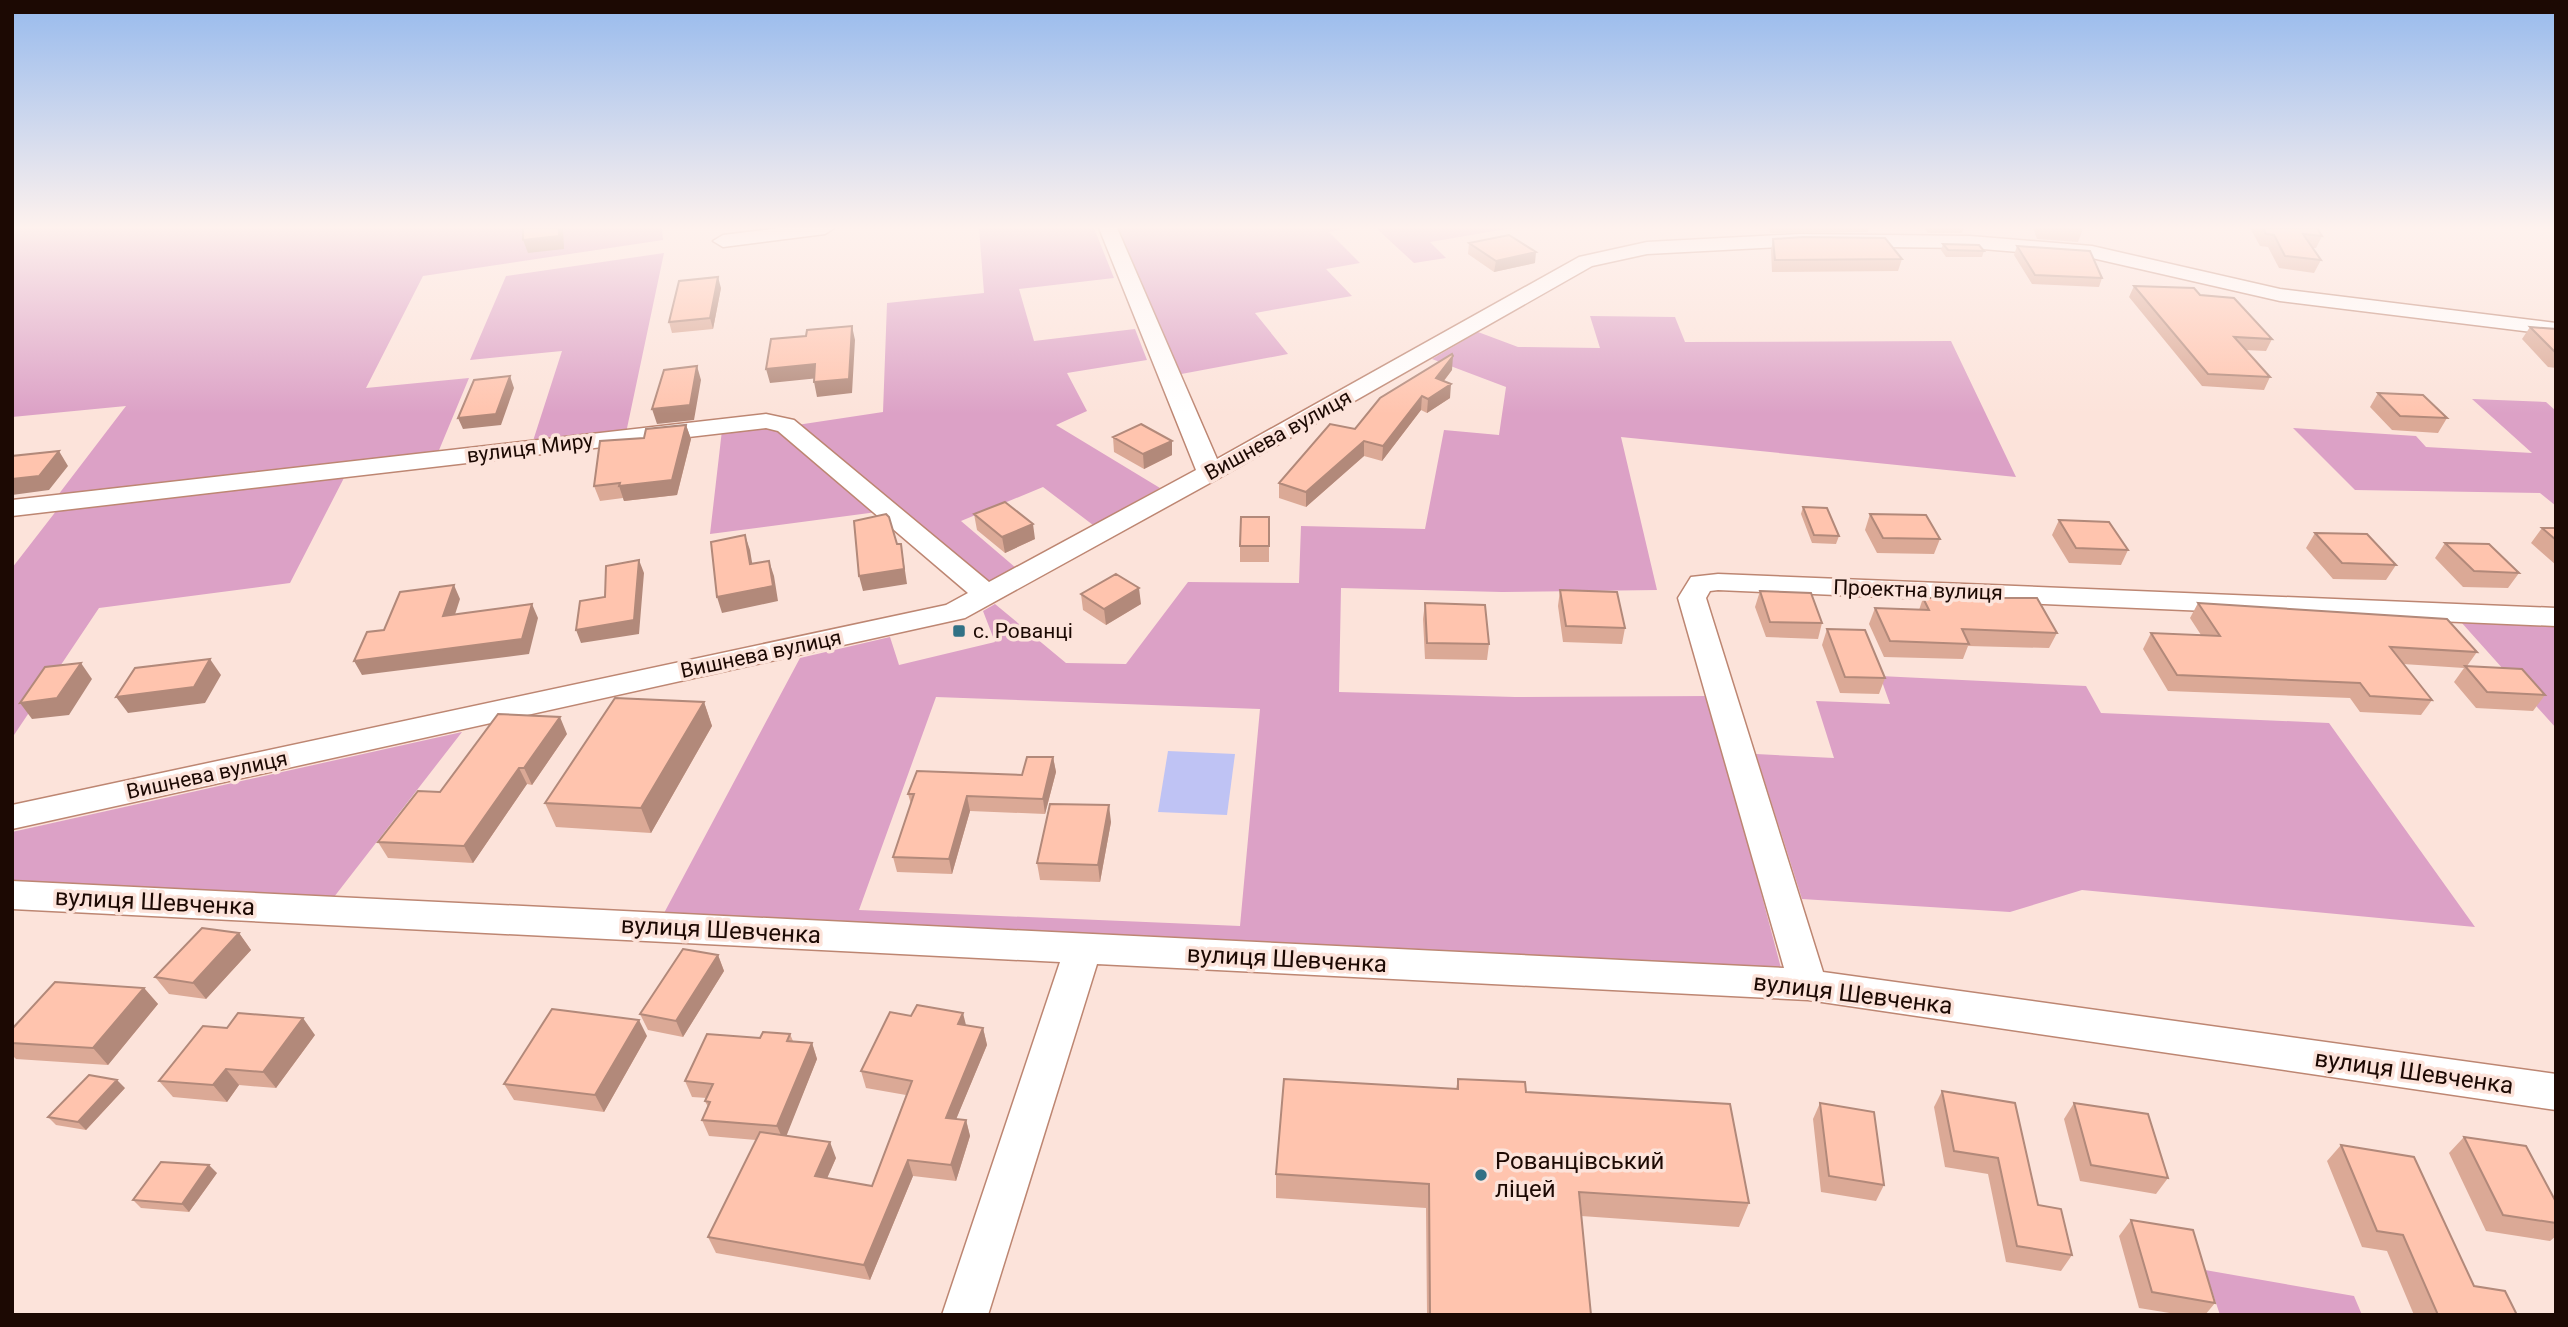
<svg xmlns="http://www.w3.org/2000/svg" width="2568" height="1327" font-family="Roboto,sans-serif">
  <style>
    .green { fill: #dca1c6; fill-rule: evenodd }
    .water { fill: #bfc3f4 }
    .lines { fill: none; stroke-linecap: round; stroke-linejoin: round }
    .street-casing { stroke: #bd8672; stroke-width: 3 }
    .street { fill: #fff; fill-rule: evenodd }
    .wall { fill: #dba996 }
    .shaded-wall { fill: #b2897a }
    .building { fill: #ffc4ae; stroke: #b2897a; stroke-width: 2 }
    .poi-dot { fill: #317185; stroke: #fce3da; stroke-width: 2.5 }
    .labels { text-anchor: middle; stroke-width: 7; stroke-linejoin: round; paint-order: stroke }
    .street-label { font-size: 21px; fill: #1c0903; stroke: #fce3da }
    .poi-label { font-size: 21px; fill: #1c0903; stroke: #fce3da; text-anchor: start }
    .near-street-label { font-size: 24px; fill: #1c0903; stroke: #fce3da }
    .near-poi-label { font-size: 24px; fill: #1c0903; stroke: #fce3da; text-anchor: start }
  </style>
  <rect width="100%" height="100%" fill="#fce3da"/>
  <path class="green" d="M12 228H662L663 240 423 276 366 388 469 378 437 455 55 499 126 406 12 417Z
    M979 228H1094L1114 278 1019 289 1034 341 1135 329 1147 360 1067 373 1087 411 1056 425 1160 488 1093 525 1043 487 961 521 1016 568 987 584 797 425 883 412 887 303 984 293Z
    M1116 228H1348L1329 232 1360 263 1326 269 1352 296 1255 313 1288 354 1176 375Z
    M1376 228H1512L1430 242 1446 258 1414 263Z
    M664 253 626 433 532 444 562 351 470 360 506 276Z
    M1590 316 1675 317 1685 342 1951 341 2016 477 1621 437 1657 590 1502 592 1341 588 1339 692 1515 697 1709 696 1781 968 663 915 800 658 890 637 899 665 995 642 983 611 995 604 1066 663 1126 664 1188 582 1299 583 1301 526 1425 529 1444 430 1499 435 1506 387 1432 359 1478 332 1518 347 1600 348ZM936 697 1260 709 1240 926 859 910Z
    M2472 399 2546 402 2556 411V506L2540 493 2355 490 2293 428 2416 436 2426 447 2532 453Z
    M763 425 779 429 877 512 710 534 722 430Z
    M346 474 290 583 99 608 12 738V568L60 506Z
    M2461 622 2556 626V728Z
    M1880 676 2086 686 2101 713 2329 723 2475 927 2082 890 2010 912 1802 899 1756 754 1834 758 1816 701 1890 704Z
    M462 732 334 897 12 881V832Z
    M2205 1270 2354 1296 2362 1315H2220Z"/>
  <path class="water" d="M1168 751 1235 754 1227 815 1158 812Z"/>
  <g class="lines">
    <g class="street-casing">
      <path id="street" d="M779 228H834L825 234 723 247 713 241 723 235Z
        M1099 228H1117L1217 459 1579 257 1647 242 1800 234 1970 236 2092 246 2280 289 2556 323V335L2280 301 2092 258 1970 248 1800 246 1647 254 1592 266 1219 478 965 618 12 829V805L946 605 968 593 778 431 766 428 12 516V500L766 414 794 420 989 582 1196 470Z
        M1718 574 2556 608V626L1718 590 1710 591 1706 598 1823 972 2556 1074V1110L1808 1000 1097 964 988 1315H942L1060 962 12 909V881L1784 968 1678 598 1691 577Z"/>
    </g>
    <use href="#street" class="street"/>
  </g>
  <path class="wall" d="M1769 228H1869L1868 232 1770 233Z
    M1924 228H1964L1962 233H1928Z
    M2033 228H2083V229L2078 242 2037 239Z
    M2250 228H2317L2322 236 2316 248H2312L2321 260 2314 273 2279 268 2268 247 2260 246Z
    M1773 239 1902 259 1898 271 1772 272 1771 250Z
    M1469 243 1535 263 1494 272 1468 254Z
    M1943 244 1984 251 1982 257H1946L1941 250Z
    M2017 246 2102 278 2099 287 2032 284 2014 255Z
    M2134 286 2200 295 2272 339 2266 351 2245 350 2270 377 2264 390 2202 386 2129 297Z
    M721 288 713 329 672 333 669 322Z
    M2530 327 2556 329V368L2548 367 2522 339Z
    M1452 370 1444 381 1450 398 1427 413 1421 410 1382 461 1364 456 1306 507 1279 498V483L1355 429Z
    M2378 393 2447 418 2438 433 2392 430 2370 407Z
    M686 425 691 439 677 495 624 501 623 498 600 501 594 486 644 438Z
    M1113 437 1172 441V455L1144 469 1114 452Z
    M1803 507 1839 536 1836 544 1812 543 1801 514Z
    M974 514 1035 539 1005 553 977 530Z
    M1870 514 1940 539 1934 554 1877 553 1865 530Z
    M1269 517V562H1240V546Z
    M2059 520 2128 550 2121 565 2069 563 2052 535Z
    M2542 528H2556V565L2531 543Z
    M2315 533 2396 565 2386 580 2333 579 2306 548Z
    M2445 543 2519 573 2508 588 2463 587 2435 558Z
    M1560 590 1625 628 1622 644 1563 642 1558 606Z
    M1760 591 1822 623 1818 639 1766 637 1755 607Z
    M1081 594 1141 604 1106 625 1083 610Z
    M1923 598 2057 633 2049 648 1968 646 1963 659 1884 657 1869 624 1875 608 1919 610Z
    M1425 603 1489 644 1487 660 1425 659 1423 619Z
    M2198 603 2477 652 2467 666 2545 695 2533 711 2476 708 2454 682 2464 668 2403 664 2432 700 2421 715 2360 712 2350 698 2168 691 2143 649 2151 633 2201 635 2190 618Z
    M1827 629 1885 678 1879 694 1840 693 1822 645Z
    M704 702 712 726 651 833 556 827 545 803Z
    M567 734 532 785 527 784 473 863 388 858 378 842 440 792Z
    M1053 757 1056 772 1045 814 970 811 952 874 897 872 893 857 911 804 908 794 1022 775Z
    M1111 822 1100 882 1040 880 1037 863Z
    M239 933 251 950 206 999 169 994 155 977Z
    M718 955 724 971 683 1037 648 1030 640 1014Z
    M144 988 158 1004 108 1065 16 1059 12 1055V1029Z
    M966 1025 983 1028 987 1045 956 1119 966 1120 970 1136 956 1181 913 1176 870 1280 716 1253 708 1237 756 1140 709 1136 702 1120 708 1107 705 1101 707 1098 692 1097 685 1081 760 1038 790 1034 793 1041 812 1043 817 1059 786 1135 836 1158 827 1178 872 1186 906 1095 866 1088 861 1071Z
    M315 1035 276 1088 239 1085 227 1102 173 1097 159 1081Z
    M647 1036 604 1112 514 1100 504 1084Z
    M1458 1079 1526 1092 1749 1203 1739 1227 1581 1216 1591 1315H1427L1426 1208 1276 1198V1174L1456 1089Z
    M125 1088 86 1130 56 1125 48 1117Z
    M1942 1091 2038 1205 2072 1255 2061 1271 2006 1262 1988 1174 1945 1167 1934 1107Z
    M1820 1103 1884 1185 1876 1201 1821 1192 1813 1119Z
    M2074 1103 2168 1178 2156 1194 2080 1181 2064 1119Z
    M2464 1137 2556 1202V1236L2550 1241 2486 1231 2449 1153Z
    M2341 1145 2474 1286 2517 1315H2414L2387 1251 2362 1247 2327 1161Z
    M217 1173 189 1212 141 1208 133 1200Z
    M2131 1220 2215 1303 2205 1315H2182L2139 1308 2119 1236Z"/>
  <path class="shaded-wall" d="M559 228H563L564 249 528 253 523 240Z
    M1536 252 1535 263 1494 272 1496 261Z
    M718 277 721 288 713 329 710 318Z
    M852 326 855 340 852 393 817 397 814 382Z
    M1453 356 1452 370 1435 392 1436 378Z
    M815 364 819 378 770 383 766 369Z
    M697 366 701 380 694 420 657 424 652 409Z
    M510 376 514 388 501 425 463 429 458 418Z
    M1451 384 1450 398 1427 413 1428 399Z
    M1422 396 1421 410 1382 461 1383 446Z
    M686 425 691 439 677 495 624 501 619 486Z
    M1172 441V455L1144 469 1143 454Z
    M1364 441V456L1306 507V492Z
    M59 451 68 466 49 490 12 495V479Z
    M1033 524 1035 539 1005 553 1002 537Z
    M745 535 750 550 755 580 750 564Z
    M901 544 907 584 863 591 859 576Z
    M639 560 644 573 639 634 581 643 576 630Z
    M769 561 774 576 778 601 722 613 717 597Z
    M454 585 460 599 450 630 443 616Z
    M1139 588 1141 604 1106 625 1104 609Z
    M532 604 538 618 529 654 362 675 354 661Z
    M210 659 221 675 205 703 128 713 116 697Z
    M81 663 92 679 69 715 32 719 20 703Z
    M704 702 712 726 651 833 641 808Z
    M560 717 567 734 532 785 524 768Z
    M1053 757 1056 772 1045 814 1043 799Z
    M519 768 527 784 473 863 464 846Z
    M967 796 970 811 952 874 949 859Z
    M1109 805 1111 822 1100 882 1098 865Z
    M239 933 251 950 206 999 193 983Z
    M718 955 724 971 683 1037 676 1021Z
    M144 988 158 1004 108 1065 93 1048Z
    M963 1013 967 1029 958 1024Z
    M303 1018 315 1035 276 1088 263 1072Z
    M639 1020 647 1036 604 1112 595 1095Z
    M983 1028 987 1045 950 1134 946 1118Z
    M812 1043 817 1059 784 1142 777 1126Z
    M226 1069 239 1085 227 1102 213 1085Z
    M117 1080 125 1088 86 1130 78 1122Z
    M966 1120 970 1136 956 1181 951 1165Z
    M830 1142 836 1158 821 1192 815 1176Z
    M908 1160 913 1176 870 1280 864 1265Z
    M209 1165 217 1173 189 1212 182 1204Z"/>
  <path class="building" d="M523 228H559V236L523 240Z
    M2263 228H2317L2322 236 2303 234 2321 260 2285 256 2274 235 2266 234Z
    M1509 235 1536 252 1496 261 1469 243Z
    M1803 237 1885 238 1902 259 1775 260 1773 239Z
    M1943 244 1979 245 1984 251 1948 250Z
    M2017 246 2090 251 2102 278 2035 275Z
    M718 277 710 318 669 322 679 281Z
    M2134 286 2194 288 2200 295 2234 298 2272 339 2234 337 2270 377 2208 374Z
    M852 326 849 379 814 382 815 364 766 369 771 339 806 336 807 330Z
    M2530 327 2556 329V353Z
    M1452 354 1453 356 1436 378 1451 384 1428 399 1422 396 1383 446 1364 441 1306 492 1279 483 1330 424 1355 429 1380 398Z
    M697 366 690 405 652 409 664 370Z
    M510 376 496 414 458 418 474 380Z
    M2378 393 2423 395 2447 418 2400 416Z
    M1141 424 1172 441 1143 454 1113 437Z
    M686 425 672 480 619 486 620 483 594 486 600 441 644 438 646 429Z
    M59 451 39 476 12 479V456Z
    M1005 502 1033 524 1002 537 974 514Z
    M1803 507 1827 508 1839 536 1814 535Z
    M886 514 889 517 897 544H901L904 569 859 576 854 521Z
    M1870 514 1926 515 1940 539 1883 538Z
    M1241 517H1269V546H1240Z
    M2059 520 2109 522 2128 550 2076 548Z
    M2542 528H2556V540Z
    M2315 533 2367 534 2396 565 2342 563Z
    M745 535 750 564 769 561 773 586 717 597 711 542Z
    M2445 543 2489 544 2519 573 2474 571Z
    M639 560 634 620 576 630 580 601 605 597 606 566Z
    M1116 574 1139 588 1104 609 1081 594Z
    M454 585 443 616 532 604 522 639 354 661 367 632 384 630 400 592Z
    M1560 590 1617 592 1625 628 1566 626Z
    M1760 591 1811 593 1822 623 1770 622Z
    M1923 598H2037L2057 633 1962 629 1969 644 1890 641 1875 608 1929 610Z
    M1425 603 1485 605 1489 644 1427 643Z
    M2198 603 2447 619 2477 652 2390 647 2432 700 2370 696 2360 683 2177 675 2151 633 2220 636Z
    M1827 629 1865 630 1885 678 1845 677Z
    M210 659 194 687 116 697 135 668Z
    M81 663 57 698 20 703 45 667Z
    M2465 666 2522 669 2545 695 2487 692Z
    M615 698 704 702 641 808 545 803Z
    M498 714 560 717 524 768H519L464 846 378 842 418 791 440 792Z
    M1027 757H1053L1043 799 967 796 949 859 893 857 914 794H908L917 771 1022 775Z
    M1050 804 1109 805 1098 865 1037 863Z
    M202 928 239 933 193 983 155 977Z
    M683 949 718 955 676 1021 640 1014Z
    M55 982 144 988 93 1048 12 1043V1029Z
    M917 1005 963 1013 958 1024 983 1028 946 1118 966 1120 951 1165 908 1160 864 1265 708 1237 760 1132 830 1142 815 1176 872 1186 912 1081 861 1071 890 1012 911 1016Z
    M552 1009 639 1020 595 1095 504 1084Z
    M238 1013 303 1018 263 1072 226 1069 213 1085 159 1081 203 1026 227 1028Z
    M763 1032 790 1034 787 1041 812 1043 777 1126 702 1120 710 1102 705 1101 713 1084 685 1081 707 1034 760 1038Z
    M89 1075 117 1080 78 1122 48 1117Z
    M1284 1079 1458 1089V1079L1525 1082 1526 1092 1730 1104 1749 1203 1579 1192 1591 1315H1430L1429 1184 1276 1174Z
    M1942 1091 2015 1103 2038 1205 2061 1209 2072 1255 2017 1246 1998 1158 1954 1151Z
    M1820 1103 1874 1112 1884 1185 1829 1176Z
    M2074 1103 2148 1114 2168 1178 2091 1165Z
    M2464 1137 2526 1146 2556 1202V1223L2503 1215Z
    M2341 1145 2414 1157 2474 1286 2505 1291 2517 1315H2438L2403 1235 2377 1231Z
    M161 1162 209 1165 182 1204 133 1200Z
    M2131 1220 2193 1230 2215 1303 2152 1292Z"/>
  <linearGradient id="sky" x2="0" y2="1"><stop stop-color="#97baed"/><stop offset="0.55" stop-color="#fef2ee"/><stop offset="1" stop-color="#fef2ee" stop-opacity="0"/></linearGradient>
  <rect width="2568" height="414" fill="url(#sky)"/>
  <g class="poi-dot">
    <rect x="952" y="624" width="14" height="14" rx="3.5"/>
    <circle cx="1481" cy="1175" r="7"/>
  </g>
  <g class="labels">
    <g class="street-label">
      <text transform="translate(1278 435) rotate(-29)" y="7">Вишнева вулиця</text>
      <text transform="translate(530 448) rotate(-7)" y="7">вулиця Миру</text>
      <text transform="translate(1918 590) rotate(2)" y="7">Проектна вулиця</text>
      <text transform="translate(761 654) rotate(-12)" y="7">Вишнева вулиця</text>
      <text transform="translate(207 775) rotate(-12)" y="7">Вишнева вулиця</text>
    </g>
    <g class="poi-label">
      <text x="973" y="638">с. Рованці</text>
    </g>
    <g class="near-street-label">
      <text transform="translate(155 902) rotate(3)" y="8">вулиця Шевченка</text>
      <text transform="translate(721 930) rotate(3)" y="8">вулиця Шевченка</text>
      <text transform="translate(1287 959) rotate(3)" y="8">вулиця Шевченка</text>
      <text transform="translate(1853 994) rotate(7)" y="8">вулиця Шевченка</text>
      <text transform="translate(2414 1072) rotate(8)" y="8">вулиця Шевченка</text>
    </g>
    <g class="near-poi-label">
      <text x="1495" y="1169">Рованцівський<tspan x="1495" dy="28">ліцей</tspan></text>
    </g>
  </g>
  <rect width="2568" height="1327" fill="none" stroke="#1c0903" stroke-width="28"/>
</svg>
